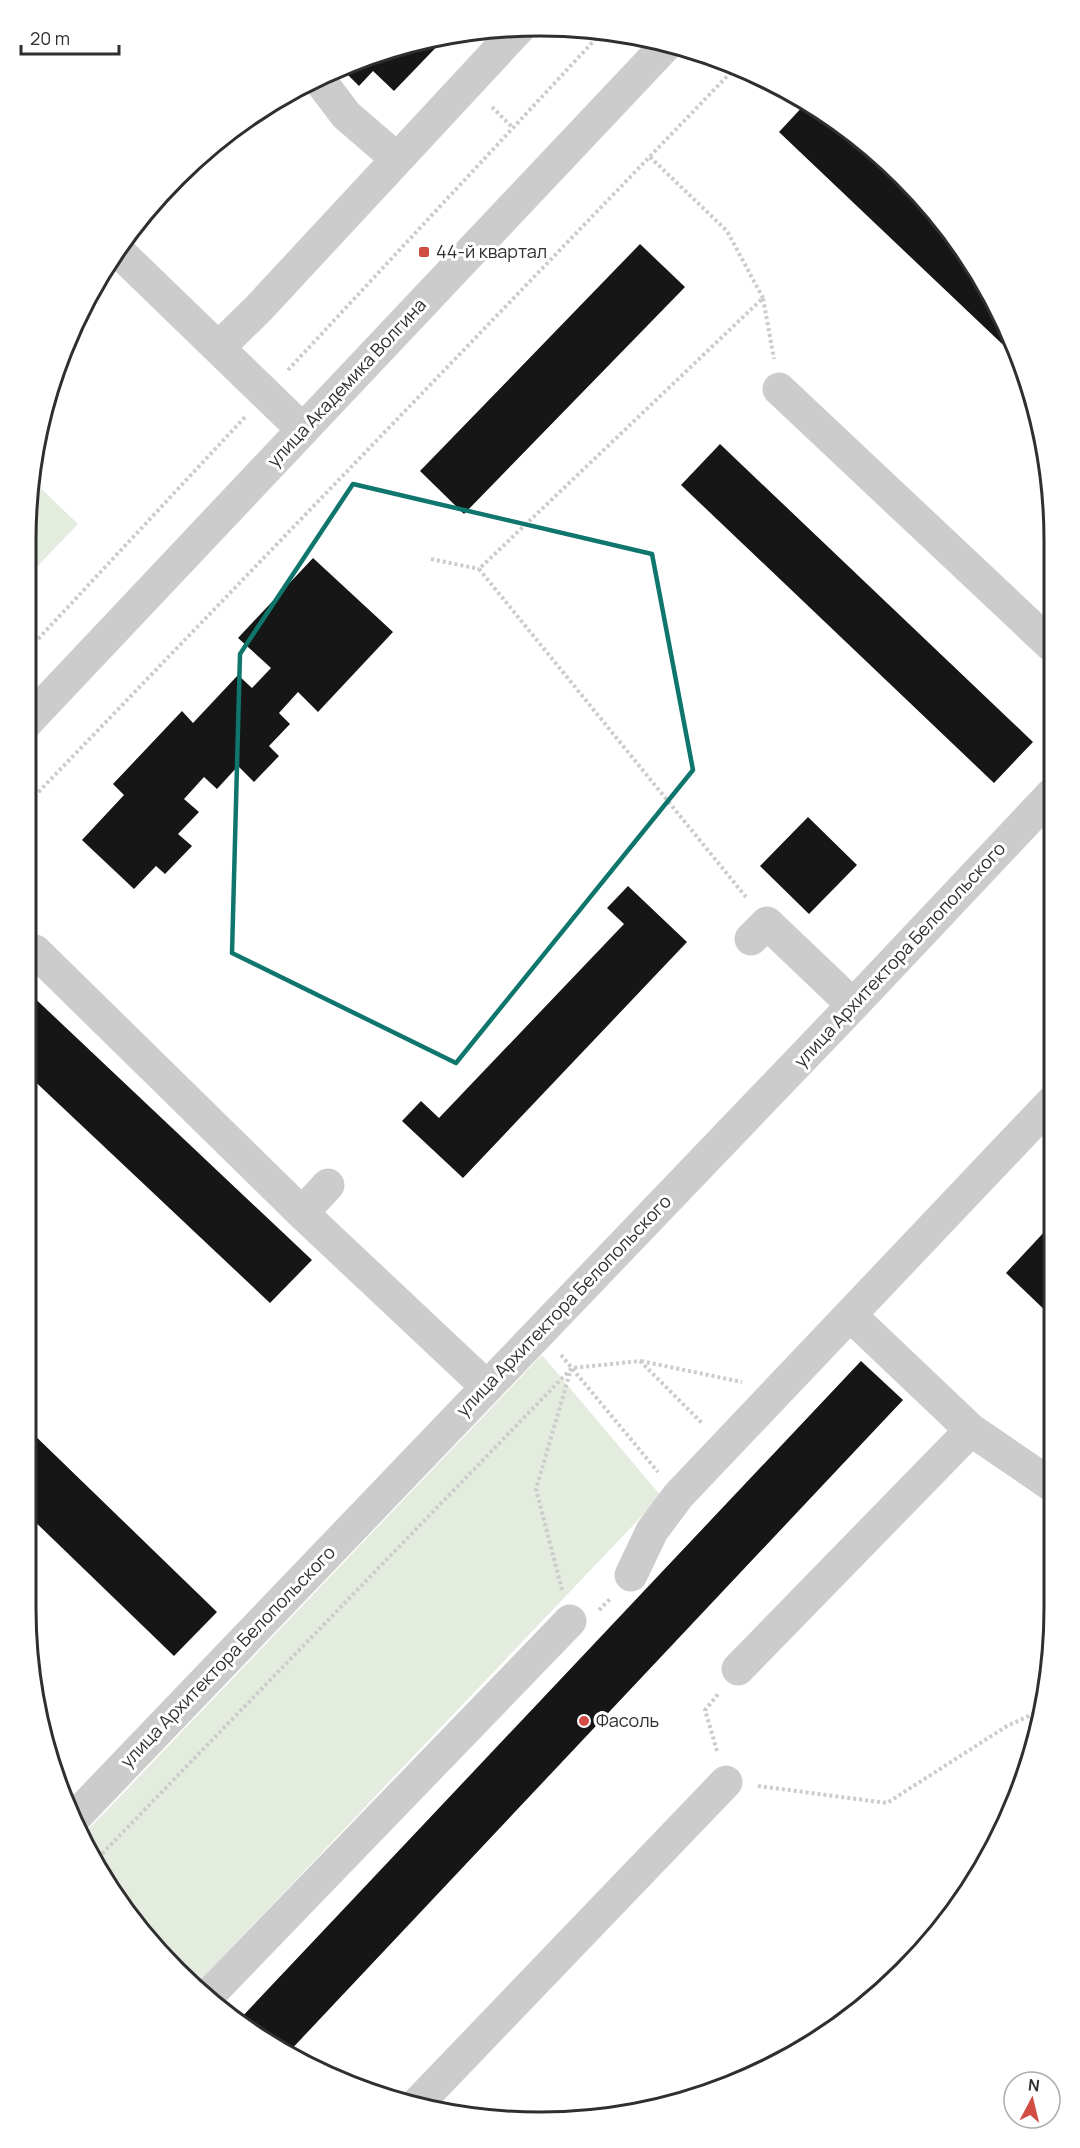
<svg xmlns="http://www.w3.org/2000/svg" width="1080" height="2148" font-family="Manrope,sans-serif">
  <style>
    .green { fill: #e4ebdf }
    .building { fill: #161616 }
    .lines { fill: none; stroke-linecap: round; stroke-linejoin: round }
    .path { stroke: #ccc; stroke-width: 4; stroke-dasharray: 3 3; stroke-linecap: butt }
    .minor { stroke: #ccc; stroke-width: 33 }
    .marked { fill: none; stroke: #0f766e; stroke-width: 4.5; stroke-linejoin: round }
    .poi-dot { fill: #d34c44; stroke: #fff; stroke-width: 2 }
    .labels { text-anchor: middle; stroke-width: 6; stroke-linejoin: round; paint-order: stroke }
    .poi-label { font-size: 18px; fill: #2f2f2f; stroke: #fff; text-anchor: start }
    .street-label { font-size: 18px; fill: #2f2f2f; stroke: #fff }
    .rim { fill: none; stroke: #2f2f2f; stroke-width: 3 }
  </style>
  <rect width="100%" height="100%" fill="#fff"/>
  <path class="green" d="M31 479 78 524 27 577V507Z
    M542 1355 661 1496 194 1987 132 1921 85 1833Z"/>
  <path class="building" d="M447 36 394 91 373 71 359 86 341 68 374 53Z
    M806 103 853 132 948 227 1015 343 1020 361 779 132Z
    M640 244 685 287 464 514 420 471Z
    M720 444 1033 742 994 783 681 485Z
    M313 558 393 632 318 712 298 692 279 713 290 724 269 746 279 756 254 782 238 766 217 789 204 777 184 799 199 812 178 834 192 846 165 874 156 866 134 889 82 840 124 795 113 784 182 711 193 723 238 675 252 688 271 668 238 638Z
    M808 817 857 865 809 914 760 866Z
    M628 886 687 942 463 1178 402 1121 421 1101 439 1118 624 924 607 908Z
    M26 990 312 1260 270 1303 26 1073Z
    M1047 1229 1052 1234V1317L1006 1273Z
    M861 1361 903 1400 286 2055 238 2021Z
    M26 1427 217 1612 174 1656 26 1513Z"/>
  <g class="lines">
    <path class="path" d="M492 107 513 128
      M650 157 727 231 763 298
      M288 370 603 31
      M431 559 479 569
      M26 652 245 417
      M26 805 736 67
      M746 897 479 569 763 298 774 359
      M561 1355 658 1472
      M641 1361 742 1382
      M562 1590 536 1489 571 1369
      M599 1610 611 1598
      M717 1751 705 1710 719 1693
      M758 1786 887 1803 1007 1726 1042 1710
      M98 1858 572 1368 640 1361 702 1423"/>
    <path class="minor" d="M318 78 346 115 397 159
      M117 250 303 430
      M219 347 258 309 519 28
      M779 389 1051 645
      M26 723 669 42
      M751 939 767 923 853 1005
      M35 951 302 1213 487 1387
      M302 1213 328 1185
      M850 1315 971 1430 1053 1486
      M631 1575 652 1531 678 1496 1052 1102
      M738 1669 971 1430
      M76 1816 853 1005 1051 795
      M206 1998 570 1621
      M417 2104 726 1782"/>
  </g>
  <path class="marked" d="M353 484 652 554 693 770 456 1063 232 953 240 654Z"/>
  <g class="poi-dot">
    <rect x="418" y="246" width="12" height="12" rx="3"/>
    <circle cx="584" cy="1721" r="6"/>
  </g>
  <g class="labels">
    <g class="poi-label">
      <text x="436" y="258">44-й квартал</text>
      <text x="596" y="1727">Фасоль</text>
    </g>
    <g class="street-label">
      <text transform="translate(347 383) rotate(-47)" y="6">улица Академика Волгина</text>
      <text transform="translate(900 955) rotate(-47)" y="6">улица Архитектора Белопольского</text>
      <text transform="translate(564 1306) rotate(-46)" y="6">улица Архитектора Белопольского</text>
      <text transform="translate(228 1657) rotate(-46)" y="6">улица Архитектора Белопольского</text>
    </g>
  </g>
  <path d="M0 0H1080V2148H0ZM540 36H540A504 504 0 0 1 1044 540V1608A504 504 0 0 1 540 2112H540A504 504 0 0 1 36 1608V540A504 504 0 0 1 540 36Z" fill="#fff" fill-rule="evenodd"/>
  <path class="rim" d="M540 36H540A504 504 0 0 1 1044 540V1608A504 504 0 0 1 540 2112H540A504 504 0 0 1 36 1608V540A504 504 0 0 1 540 36Z"/>
  <g transform="translate(1032 2100) rotate(7)"><circle r="28" fill="#ffffff" stroke="#acacac" stroke-width="1.5"/>
  <path d="M0-4.5L10 22L0 15L-10 22Z" fill="#d34c44"/>
  <text y="-9" font-size="16" font-weight="bold" text-anchor="middle" fill="#2f2f2f">N</text>
  </g>
  <path d="M21 45v9h98v-9" fill="none" stroke="#2f2f2f" stroke-width="3"/>
  <text x="30" y="45" font-size="18" fill="#2f2f2f" stroke="#ffffff" stroke-width="4.5" paint-order="stroke">20 m</text>
</svg>
